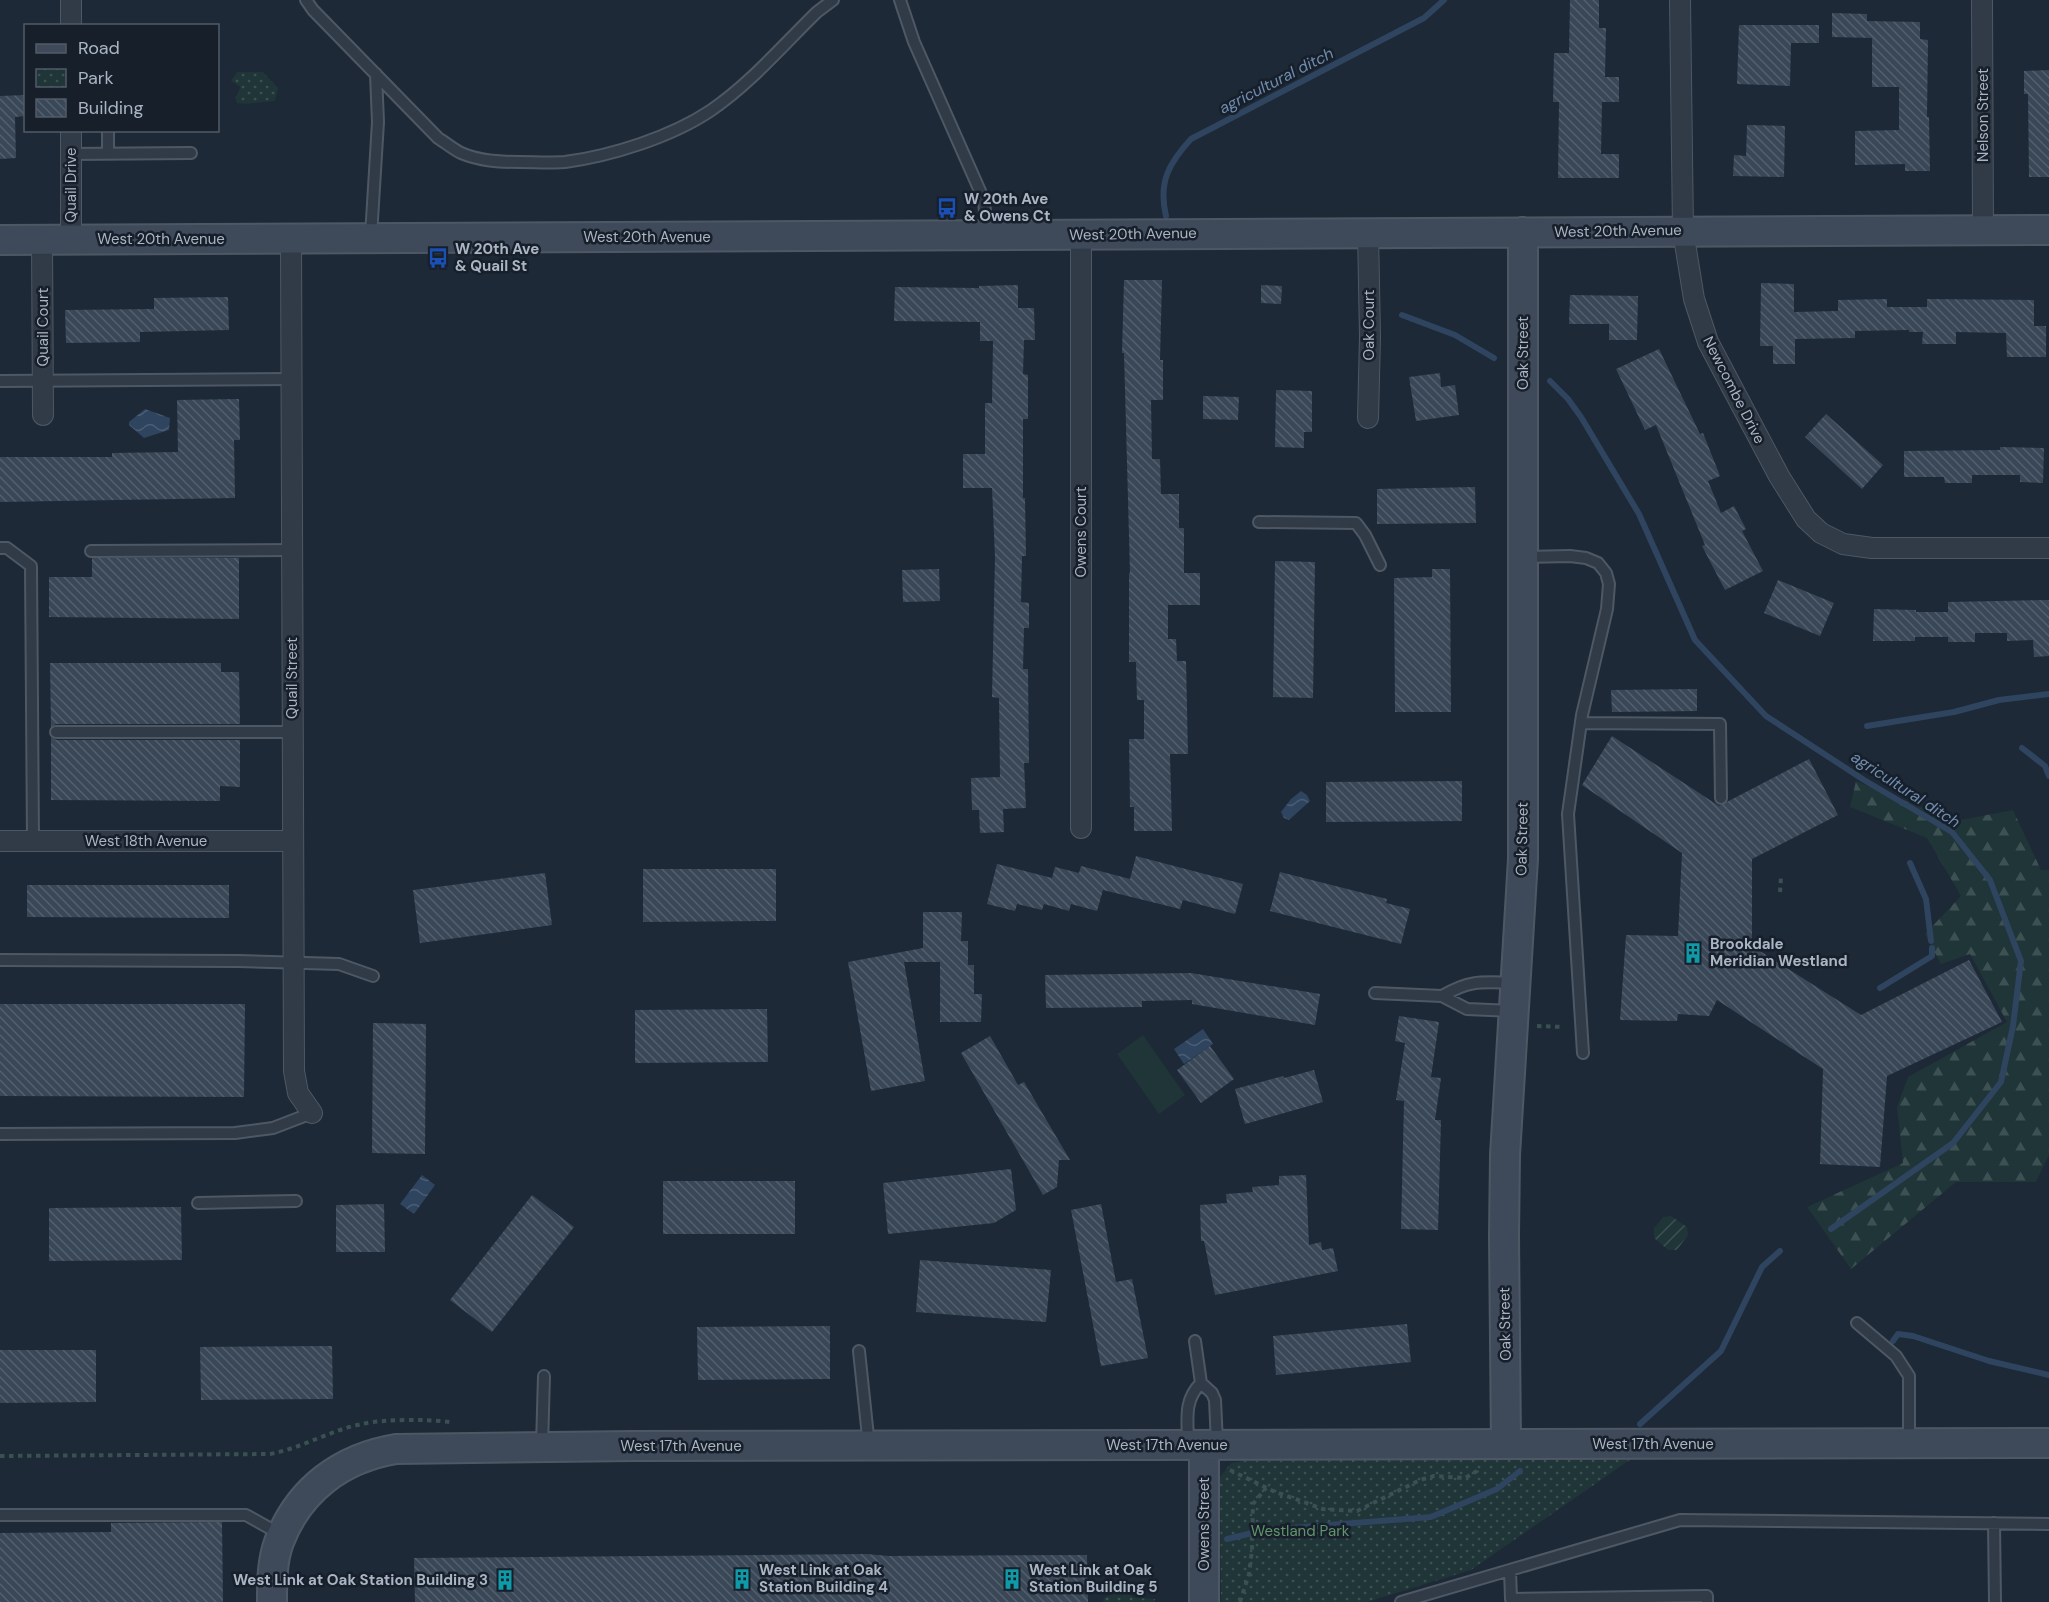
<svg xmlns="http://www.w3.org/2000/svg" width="2049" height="1602" font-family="'DM Sans',sans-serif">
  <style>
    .grass { fill: #1f3537 }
    .forest { fill: url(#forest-firs) }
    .park { fill: url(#park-dots) }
    .garden { fill: url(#garden-furrows) }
    .water { fill: url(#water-waves) }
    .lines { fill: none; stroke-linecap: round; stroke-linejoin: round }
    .stream { stroke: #2f445f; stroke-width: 6 }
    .building { fill: url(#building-back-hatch) }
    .lane-casing { stroke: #4e5865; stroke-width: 14 }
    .street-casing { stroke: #4e5865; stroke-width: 22 }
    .secondary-casing { stroke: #4e5865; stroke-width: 32 }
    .path { stroke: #3a5152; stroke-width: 4; stroke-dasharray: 4.5 4.5; stroke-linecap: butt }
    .lane { stroke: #313a47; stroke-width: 10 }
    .street { stroke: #313a47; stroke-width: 20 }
    .secondary { stroke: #3e4a5a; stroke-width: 28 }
    .labels { text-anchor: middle; stroke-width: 5; stroke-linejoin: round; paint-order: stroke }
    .street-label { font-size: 15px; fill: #aab5c4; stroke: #171f2b }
    .poi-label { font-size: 15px; font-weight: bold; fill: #aab5c4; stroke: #171f2b; text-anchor: start }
    .park-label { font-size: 15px; fill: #61956b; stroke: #171f2b }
    .water-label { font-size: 16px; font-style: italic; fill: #708daf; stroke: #171f2b }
  </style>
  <defs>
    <pattern id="forest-firs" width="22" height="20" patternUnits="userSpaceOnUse" patternTransform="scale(1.5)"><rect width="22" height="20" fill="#1f3537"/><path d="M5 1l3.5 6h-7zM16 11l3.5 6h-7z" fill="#3d5052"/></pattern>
    <pattern id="park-dots" width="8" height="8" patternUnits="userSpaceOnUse" patternTransform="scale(1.5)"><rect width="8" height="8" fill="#1f3537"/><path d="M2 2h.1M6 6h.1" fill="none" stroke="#3d5052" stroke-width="1.8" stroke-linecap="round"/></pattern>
    <pattern id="garden-furrows" width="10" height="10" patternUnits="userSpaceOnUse" patternTransform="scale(1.5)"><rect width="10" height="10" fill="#1f3537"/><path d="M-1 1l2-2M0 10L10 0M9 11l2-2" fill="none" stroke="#3d5052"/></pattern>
    <pattern id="water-waves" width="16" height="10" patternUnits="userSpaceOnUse" patternTransform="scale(1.5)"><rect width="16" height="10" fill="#2f445f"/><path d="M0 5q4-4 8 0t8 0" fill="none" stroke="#4a5d74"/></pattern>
    <pattern id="building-back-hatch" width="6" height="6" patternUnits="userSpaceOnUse" patternTransform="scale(1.5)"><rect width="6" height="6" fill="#394757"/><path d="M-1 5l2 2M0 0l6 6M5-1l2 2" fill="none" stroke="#535f6e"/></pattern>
  </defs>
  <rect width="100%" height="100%" fill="#1d2936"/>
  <path class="grass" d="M1143 1035 1185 1095 1159 1114 1117 1054Z"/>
  <path class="forest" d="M1856 781 1955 821 2013 810 2041 870H2049V1155L2036 1182H1956L1851 1269 1807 1207 1903 1163 1897 1107 1908 1077 2007 1022 1970 954 1941 964 1925 934 1961 896 1927 838 1850 807Z"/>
  <path class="park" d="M237 72H263L278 88 275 101 243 104 237 103 235 97 238 94 240 87 231 81Z
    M1634 1457 1471 1570 1367 1602H1221L1220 1477 1231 1463 1243 1461Z
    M1123 1590 1135 1598 1155 1599V1602H1103L1104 1598Z"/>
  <path class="garden" d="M1671 1216 1687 1227 1688 1235 1677 1250H1668L1654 1238V1228L1664 1217Z"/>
  <path class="water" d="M145 409 170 418 169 430 144 438 129 425V422Z
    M1301 791 1307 795 1310 801 1289 820 1284 818 1281 812 1291 799Z
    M1203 1029 1213 1044 1184 1064 1174 1049Z
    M422 1175 435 1185 414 1214 400 1204Z"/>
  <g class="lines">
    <path class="stream" d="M1166 216C1158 182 1169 163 1191 139L1424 18 1444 0
      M1402 315 1455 335 1494 358
      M1550 381 1568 399 1581 417 1639 514 1695 640 1766 716 1864 780 1952 832 1990 880 2021 961 2013 1026 2001 1082 1953 1143 1831 1229
      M1867 726 1954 712 1999 700 2049 694
      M2022 748 2045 766 2049 776
      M1910 863 1926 899 1931 941
      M1880 988 1932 956V948
      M1893 1341 1898 1334 1913 1336 1989 1361 2049 1375
      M1640 1424 1721 1351 1762 1267 1780 1251
      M1227 1539 1265 1530 1431 1517 1497 1489 1520 1471"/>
  </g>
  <path class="building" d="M1570 0H1599V28H1606L1605 77H1619V102H1602L1601 154H1619V178H1558L1559 102H1553L1554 53H1569Z
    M1832 13 1867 14V21L1920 22V39L1928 40 1927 117H1929L1930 171H1905V164L1855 165V131L1899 130V87H1872V38L1832 37Z
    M1739 25H1819V43H1791L1790 86 1737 84Z
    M2049 70V177H2029L2028 94H2024V71Z
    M25 95 26 116 15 117 16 158 0 159V96Z
    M1747 125 1785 126 1784 177 1733 176 1734 155 1746 156Z
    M1124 280H1162L1160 360H1163V400H1151L1152 459H1160L1161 494H1179V528H1184V573H1200V605H1168V639H1176L1177 661H1186L1188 754H1170L1172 831H1134V807H1130L1129 739H1144V700H1137L1136 662H1129V573H1130L1124 353H1122Z
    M1761 283 1794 284V312L1838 311V300L1887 299V307H1927V299L2034 300V326H2046V357H2007L2006 333 1956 332V344H1922L1923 332H1909V330L1855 331V338L1795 339V364H1773V346H1760Z
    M1018 285V308H1034L1035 340H1024L1023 374 1028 375V419H1023V498H1025L1026 556H1022L1021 602 1029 603V628H1024L1023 669H1028L1029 763H1024L1026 808 1003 809 1004 832 980 833 979 810H972L971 778 1000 777 999 698 992 697 995 557 992 488H963V454H985V403H992L993 341H980V322L894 321 895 287 979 288V286Z
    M1261 285 1282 286 1281 304 1261 303Z
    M1570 295 1638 296 1637 340H1609V324H1569Z
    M228 297 229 330 140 332V342L66 343 65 310 154 309V298Z
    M1659 349 1700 434 1703 433 1720 476 1708 481 1721 513 1734 506 1746 529 1742 531 1763 571 1725 590 1702 546 1705 545 1656 425 1645 430 1616 369Z
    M1440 373 1441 387 1455 385 1459 415 1416 421 1409 377Z
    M1276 390 1312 391V432H1304V448L1275 447Z
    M1203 396 1239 397 1238 420 1203 419Z
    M239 399 240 440H234L235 498 0 502V457H112V453L178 452 177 400Z
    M1826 414 1883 465 1862 489 1805 437Z
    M2000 447 2044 448 2043 483 2020 482V475H1972V483H1945L1944 477H1904V451L2000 450Z
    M1475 487 1476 523 1377 524V489Z
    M92 558H239V619L49 617V577H92Z
    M1275 561 1315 562 1313 698 1273 697Z
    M939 569 940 601 903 602 902 570Z
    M1432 569H1450L1451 712H1395L1394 578 1432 577Z
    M1778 580 1834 603 1820 636 1764 613Z
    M2049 600V656L2034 657 2033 640 2007 641V633H1975V642H1948V637H1915V641H1873L1874 609 1916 610V612H1948V602Z
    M50 663H221V672H239L240 724H56L51 727Z
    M1697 689V711L1612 712 1611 690Z
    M1612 736 1719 806 1809 759 1838 815 1752 859V946L1861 1015 1969 960 2002 1022 1887 1076 1880 1167 1820 1164 1823 1069 1717 1000 1709 1016 1678 1014 1677 1021 1620 1020 1626 935 1678 936 1682 853 1582 785Z
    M51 737 56 740H240V787L220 786V801L51 800Z
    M1462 781V821L1326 822V782Z
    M1136 856 1243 884 1235 914 1183 900 1180 909 1103 890 1097 911 1071 904 1069 911 1044 904 1042 910 1017 904 1015 911 987 904 997 864 1052 878 1055 867 1079 873 1081 866 1130 879Z
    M643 869H776V921L643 922Z
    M1280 872 1387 899 1386 903 1410 909 1401 944 1270 911Z
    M545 873 552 925 420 943 413 890Z
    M27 885H229V918L27 917Z
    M923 912H962L961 941H968V965H974V994H982L981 1022H940V962H904L925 1081 871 1091 848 962 923 948Z
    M1191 973 1320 994 1315 1025 1192 1004V1000L1142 1001V1007L1046 1008 1045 975Z
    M0 1004H245L244 1097 0 1096Z
    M767 1009 768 1062 635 1063V1010Z
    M1399 1016 1439 1022 1431 1077 1441 1078 1435 1120H1441L1438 1230 1401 1229 1404 1101 1396 1100 1405 1043 1395 1041Z
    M373 1023 426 1024 425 1154 372 1153Z
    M990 1036 1018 1085 1024 1082 1070 1160H1059L1057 1187 1043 1195 961 1053Z
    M1210 1046 1234 1079 1201 1103 1177 1070Z
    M1314 1070 1323 1102 1245 1124 1235 1089 1283 1076 1284 1078Z
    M1011 1169 1016 1210 994 1223 888 1234 883 1183Z
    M1306 1175 1309 1245 1321 1242 1322 1250 1333 1248 1338 1271 1215 1295 1204 1241H1201L1200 1205 1227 1203 1226 1194 1253 1192 1252 1187 1279 1185V1176Z
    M663 1181H795V1234H663Z
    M532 1195 574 1227 492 1332 450 1300Z
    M384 1204 385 1252H336V1205Z
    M1101 1204 1116 1282 1132 1279 1148 1358 1101 1366 1071 1210Z
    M181 1207 182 1260 49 1261V1208Z
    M920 1260 1051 1270 1046 1322 916 1312Z
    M1407 1324 1411 1362 1276 1375 1273 1336Z
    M830 1326V1379L698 1380 697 1327Z
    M332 1346 333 1399 201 1400 200 1347Z
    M0 1350H96V1402L0 1403Z
    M222 1522 223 1602H0V1533L111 1532V1523Z
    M866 1554 889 1556 1087 1555 1088 1602H415L414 1558Z"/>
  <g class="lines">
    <g class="lane-casing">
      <path id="lane" d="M306 0 313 10 438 138C446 143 453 149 461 153 480 161 499 162 519 162 534 162 550 163 565 162 611 156 671 137 710 111 750 84 783 45 817 12L833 0
        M900 0 914 42 984 200 987 235
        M108 130V154
        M71 154 191 153
        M371 236 378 122 376 74
        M0 381 291 379
        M1259 522 1356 523 1365 535 1380 565
        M0 548H7L31 566 33 841
        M91 551 291 550
        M1524 557 1570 556 1586 558 1598 563 1606 573 1609 584 1607 609 1582 715 1568 814 1583 1053
        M1581 723 1720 724 1721 798
        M56 732H292
        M0 960 239 961 339 964 373 976
        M1375 993 1442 996 1467 1009 1513 1011
        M1442 996C1471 979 1483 982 1515 983
        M0 1134 235 1133 273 1128 312 1113
        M198 1203 296 1201
        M1857 1323 1896 1356 1909 1376V1443
        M1195 1341 1201 1383 1212 1393 1215 1400 1217 1443
        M859 1351 869 1446
        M1188 1444C1188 1420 1183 1401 1201 1383
        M542 1445 544 1376
        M0 1515H246L280 1534
        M1994 1523 1995 1602
        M1510 1570 1511 1599 1707 1596V1602
        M1401 1602 1680 1520 2049 1524"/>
    </g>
    <g class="street-casing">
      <path id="street" d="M71 0V26
        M1680 0 1683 231 1694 299 1708 342 1779 476 1806 519 1821 533 1843 544 1872 548H2049
        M1982 0 1983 230
        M71 130V240
        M1368 232 1370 337 1368 418
        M291 239 294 1071 298 1093 312 1113
        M42 240 43 415
        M1081 828V235
        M0 841H292"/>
    </g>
    <g class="secondary-casing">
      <path id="secondary" d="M0 240 2049 230
        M1506 1444 1504 1236 1505 1155 1523 859V232
        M272 1602C272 1582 272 1561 279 1542 299 1489 342 1458 396 1449L634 1446 2049 1443
        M1204 1602V1445"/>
    </g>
    <path class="path" d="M1780 892 1781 877
      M1537 1026 1564 1027
      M0 1456 270 1454C302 1448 331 1430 362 1424 384 1419 428 1419 450 1422
      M1230 1470 1273 1491 1323 1509 1357 1511 1420 1480 1434 1476 1465 1478 1477 1471 1478 1466
      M1240 1602 1249 1574 1252 1550 1253 1504 1266 1488"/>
    <use href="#lane" class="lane"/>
    <use href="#street" class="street"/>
    <use href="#secondary" class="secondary"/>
  </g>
  <defs>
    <g id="bus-bare" transform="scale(1.62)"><path d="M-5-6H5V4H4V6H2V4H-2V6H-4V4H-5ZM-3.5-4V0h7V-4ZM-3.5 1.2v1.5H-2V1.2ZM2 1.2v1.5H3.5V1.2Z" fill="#1a4fb4" stroke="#171f2b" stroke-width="2.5" paint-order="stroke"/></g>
    <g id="building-bare" transform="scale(1.62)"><path d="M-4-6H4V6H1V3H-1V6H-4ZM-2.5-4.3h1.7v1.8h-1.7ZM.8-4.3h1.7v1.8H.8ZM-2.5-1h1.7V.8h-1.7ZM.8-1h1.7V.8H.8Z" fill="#0f9aa8" stroke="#171f2b" stroke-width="2.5" paint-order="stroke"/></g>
  </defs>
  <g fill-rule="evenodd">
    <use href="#bus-bare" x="947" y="208"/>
    <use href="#bus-bare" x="438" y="258"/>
    <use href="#building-bare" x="1693" y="953"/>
    <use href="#building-bare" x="742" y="1579"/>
    <use href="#building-bare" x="1012" y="1579"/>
    <use href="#building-bare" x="505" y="1580"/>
  </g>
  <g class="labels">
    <g class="street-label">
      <text transform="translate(1983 115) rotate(-90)" y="5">Nelson Street</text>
      <text transform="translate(71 185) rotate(-90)" y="5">Quail Drive</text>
      <text transform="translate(1618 231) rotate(-1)" y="5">West 20th Avenue</text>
      <text transform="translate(1133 234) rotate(-1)" y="5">West 20th Avenue</text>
      <text x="647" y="242">West 20th Avenue</text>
      <text x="161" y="244">West 20th Avenue</text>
      <text transform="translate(1369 325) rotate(-90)" y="5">Oak Court</text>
      <text transform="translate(43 327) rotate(-90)" y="5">Quail Court</text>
      <text transform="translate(1523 353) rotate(-90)" y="5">Oak Street</text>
      <text transform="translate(1734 390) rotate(63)" y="5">Newcombe Drive</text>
      <text transform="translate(1081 532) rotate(-90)" y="5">Owens Court</text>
      <text transform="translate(292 678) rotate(-90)" y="5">Quail Street</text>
      <text transform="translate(1522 839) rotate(-89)" y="5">Oak Street</text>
      <text x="146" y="846">West 18th Avenue</text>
      <text transform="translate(1505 1324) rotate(-91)" y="5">Oak Street</text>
      <text x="1653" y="1449">West 17th Avenue</text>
      <text x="1167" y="1450">West 17th Avenue</text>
      <text x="681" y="1451">West 17th Avenue</text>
      <text transform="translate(1204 1524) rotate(-90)" y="5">Owens Street</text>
    </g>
    <g class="poi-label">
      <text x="964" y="204">W 20th Ave<tspan x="964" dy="17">&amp; Owens Ct</tspan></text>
      <text x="455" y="254">W 20th Ave<tspan x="455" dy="17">&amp; Quail St</tspan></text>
      <text x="1710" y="949">Brookdale<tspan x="1710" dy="17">Meridian Westland</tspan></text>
      <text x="759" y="1575">West Link at Oak<tspan x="759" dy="17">Station Building 4</tspan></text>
      <text x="1029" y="1575">West Link at Oak<tspan x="1029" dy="17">Station Building 5</tspan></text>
      <text x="488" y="1585" text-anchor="end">West Link at Oak Station Building 3</text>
    </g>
    <g class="park-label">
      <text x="1300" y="1536">Westland Park</text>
    </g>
    <g class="water-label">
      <text transform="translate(1276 80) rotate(-27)" y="6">agricultural ditch</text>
      <text transform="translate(1906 789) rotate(33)" y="6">agricultural ditch</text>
    </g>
  </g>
  <rect x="24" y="24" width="195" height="108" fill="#171f2b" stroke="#525b68" stroke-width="1.5"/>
  <rect x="36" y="44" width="30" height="9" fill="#3e4a5a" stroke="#525b68" stroke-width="1.5"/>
  <text x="78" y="54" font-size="18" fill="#aab5c4">Road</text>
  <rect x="36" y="69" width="30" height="18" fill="url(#park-dots)" stroke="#525b68" stroke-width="1.5"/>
  <text x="78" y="84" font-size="18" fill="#aab5c4">Park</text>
  <rect x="36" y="99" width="30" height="18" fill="url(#building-back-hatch)" stroke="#525b68" stroke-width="1.5"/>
  <text x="78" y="114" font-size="18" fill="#aab5c4">Building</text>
</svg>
